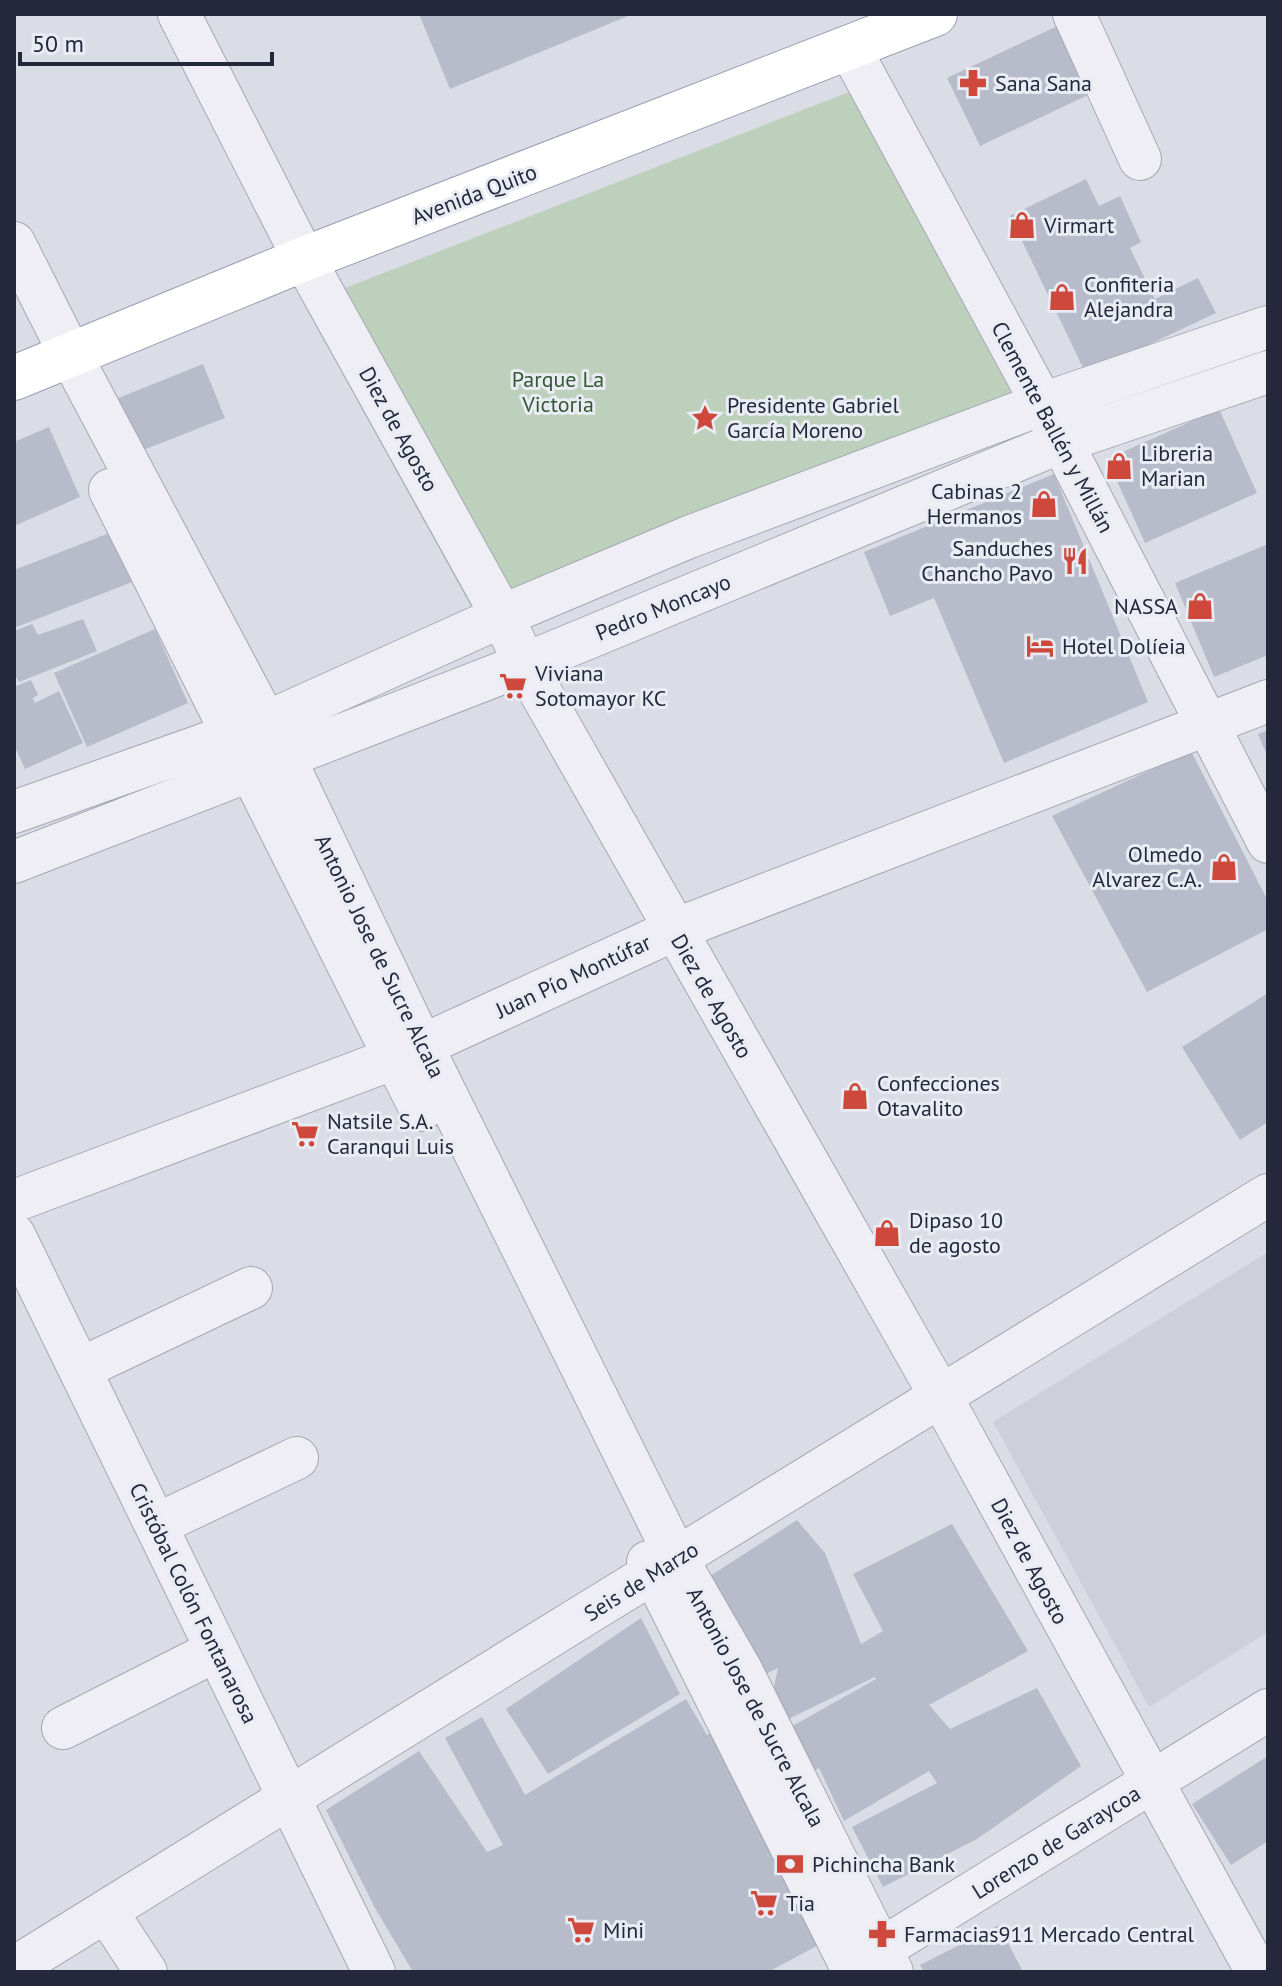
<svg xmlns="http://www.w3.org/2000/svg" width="1282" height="1986" font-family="'PT Sans',sans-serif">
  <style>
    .built { fill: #cdcfdb }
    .green { fill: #bcd0bc }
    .building { fill: #b8bbc9 }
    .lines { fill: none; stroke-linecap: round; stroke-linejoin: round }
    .minor-casing { stroke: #a4a7b3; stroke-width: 44 }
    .major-casing { stroke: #9a9eb2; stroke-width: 46 }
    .minor { stroke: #eeeef4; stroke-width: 42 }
    .major { stroke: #fff; stroke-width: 44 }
    .labels { text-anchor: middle; stroke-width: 6; stroke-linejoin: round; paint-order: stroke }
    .poi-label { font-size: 22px; fill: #25283c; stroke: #eaecf4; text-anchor: start }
    .street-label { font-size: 22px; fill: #25283c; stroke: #eaecf4 }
    .park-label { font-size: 22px; fill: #325834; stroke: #eaecf4 }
  </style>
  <rect width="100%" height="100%" fill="#dbdde6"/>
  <path class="built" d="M1268 1252V1632L1149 1707 993 1422Z"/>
  <path class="green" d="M849 92 1015 400 474 612 304 304Z"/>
  <path class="building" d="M419 14H633L450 89Z
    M1070 20 1103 88 980 146 947 78Z
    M1086 179 1099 206 1120 196 1141 242 1130 248 1155 299 1198 278 1216 313 1086 374 1010 216Z
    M203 364 225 418 138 452 116 399Z
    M1219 409 1257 493 1145 543 1107 459Z
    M49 427 80 497 14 526V442Z
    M1054 474 1148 702 1004 763 934 598 890 616 864 552Z
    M120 529 140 579 14 628V570Z
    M1268 544V655L1214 677 1175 583Z
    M83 619 97 651 19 682 14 673V631L32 624 38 635Z
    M155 629 188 703 87 747 54 673Z
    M31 680 38 695 33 698 35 703 59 691 83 743 25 769 14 745V687Z
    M1268 730V758L1258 734Z
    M1191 751 1268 901V929L1147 992 1052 816Z
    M1268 993V1122L1240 1140 1182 1047Z
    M797 1520 825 1553 861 1644 883 1631 853 1574 952 1524 1028 1651 929 1705 950 1729 1037 1688 1081 1766 977 1839 883 1887 852 1827 937 1783 929 1771 844 1821 819 1768 802 1777 780 1733 876 1679 875 1677 776 1725 769 1709 778 1668 755 1679 710 1576Z
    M641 1618 680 1694 548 1774 506 1709Z
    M686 1699 707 1735 715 1731 828 1940 768 1972H413L375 1908 326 1810 419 1751 487 1852 503 1845 445 1738 482 1717 525 1795Z
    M1268 1756V1841L1231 1865 1192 1804Z
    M999 1925 1023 1972H924L920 1965Z"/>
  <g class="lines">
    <g class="minor-casing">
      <path id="minor" d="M179 14 304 259 500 612 529 672 940 1395 1257 1972
        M1074 14 1140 159
        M849 47 1037 394 1268 842
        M14 243 70 354 284 757 422 1046 677 1559 741 1670 892 1972
        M110 490 421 1110
        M14 812 265 723 516 610 689 537 1042 404 1268 327
        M14 862 525 664 1061 442 1268 372
        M14 1201 395 1058 674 930 1268 701
        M14 1235 374 1972
        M80 1369 251 1288
        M156 1525 297 1458
        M648 1562 854 1972
        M63 1728 217 1650
        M106 1911 146 1972
        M857 1964 1268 1710
        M14 1968C432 1710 848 1450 1268 1195"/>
    </g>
    <g class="major-casing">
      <path id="major" d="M14 378 304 259 935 14"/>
    </g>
    <use href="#minor" class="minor"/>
    <use href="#major" class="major"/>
  </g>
  <defs>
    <g id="pharmacy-bare" transform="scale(2.16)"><path d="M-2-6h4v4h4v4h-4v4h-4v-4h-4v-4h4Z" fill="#cf483c" stroke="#eaecf4" stroke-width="2.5" paint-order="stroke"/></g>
    <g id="shop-bare" transform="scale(2.16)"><path d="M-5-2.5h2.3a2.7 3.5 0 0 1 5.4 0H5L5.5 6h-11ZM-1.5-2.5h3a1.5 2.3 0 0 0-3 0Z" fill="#cf483c" stroke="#eaecf4" stroke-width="2.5" paint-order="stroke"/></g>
    <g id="sight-bare" transform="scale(2.16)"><path d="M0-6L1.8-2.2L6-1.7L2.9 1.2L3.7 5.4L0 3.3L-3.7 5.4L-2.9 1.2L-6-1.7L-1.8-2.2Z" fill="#cf483c" stroke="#eaecf4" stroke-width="2.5" paint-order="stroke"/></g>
    <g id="restaurant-bare" transform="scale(2.16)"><path d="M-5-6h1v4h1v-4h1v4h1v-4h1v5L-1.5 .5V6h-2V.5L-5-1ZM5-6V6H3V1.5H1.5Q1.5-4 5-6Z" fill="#cf483c" stroke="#eaecf4" stroke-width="2.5" paint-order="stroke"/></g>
    <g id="hotel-bare" transform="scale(2.16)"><path d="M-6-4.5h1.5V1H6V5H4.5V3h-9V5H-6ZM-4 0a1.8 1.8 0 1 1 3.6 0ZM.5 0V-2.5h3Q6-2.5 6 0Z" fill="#cf483c" stroke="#eaecf4" stroke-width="2.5" paint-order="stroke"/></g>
    <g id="supermarket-bare" transform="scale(2.16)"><path d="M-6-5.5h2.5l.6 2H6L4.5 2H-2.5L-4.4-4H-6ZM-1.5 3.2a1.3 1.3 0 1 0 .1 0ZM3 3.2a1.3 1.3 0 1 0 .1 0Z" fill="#cf483c" stroke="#eaecf4" stroke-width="2.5" paint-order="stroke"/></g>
    <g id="bank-bare" transform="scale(2.16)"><path d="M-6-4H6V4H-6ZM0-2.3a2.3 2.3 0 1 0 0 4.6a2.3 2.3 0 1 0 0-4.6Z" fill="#cf483c" stroke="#eaecf4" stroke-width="2.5" paint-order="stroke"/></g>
  </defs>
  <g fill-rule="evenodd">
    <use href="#pharmacy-bare" x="973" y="83"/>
    <use href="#shop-bare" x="1022" y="225"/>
    <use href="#shop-bare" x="1062" y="297"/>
    <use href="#sight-bare" x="705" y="418"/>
    <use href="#shop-bare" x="1119" y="466"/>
    <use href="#shop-bare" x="1044" y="504"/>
    <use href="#restaurant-bare" x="1075" y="561"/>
    <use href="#shop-bare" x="1200" y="606"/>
    <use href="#hotel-bare" x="1040" y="646"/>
    <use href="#supermarket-bare" x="513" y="686"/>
    <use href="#shop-bare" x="1224" y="867"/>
    <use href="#shop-bare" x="855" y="1096"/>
    <use href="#supermarket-bare" x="305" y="1134"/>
    <use href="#shop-bare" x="887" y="1233"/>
    <use href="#bank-bare" x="790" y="1864"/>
    <use href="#supermarket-bare" x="764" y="1903"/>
    <use href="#supermarket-bare" x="581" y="1930"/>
    <use href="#pharmacy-bare" x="882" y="1934"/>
  </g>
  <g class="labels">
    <g class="poi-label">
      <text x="995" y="91">Sana Sana</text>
      <text x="1044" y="233">Virmart</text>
      <text x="1084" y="292">Confiteria<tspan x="1084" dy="25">Alejandra</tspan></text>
      <text x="727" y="413">Presidente Gabriel<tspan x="727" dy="25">García Moreno</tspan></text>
      <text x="1141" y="461">Libreria<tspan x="1141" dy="25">Marian</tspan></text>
      <text x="1022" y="499" text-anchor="end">Cabinas 2<tspan x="1022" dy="25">Hermanos</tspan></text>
      <text x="1053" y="556" text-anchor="end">Sanduches<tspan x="1053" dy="25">Chancho Pavo</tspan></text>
      <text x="1178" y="614" text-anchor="end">NASSA</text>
      <text x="1062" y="654">Hotel Dolíeia</text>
      <text x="535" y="681">Viviana<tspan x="535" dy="25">Sotomayor KC</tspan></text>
      <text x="1202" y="862" text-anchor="end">Olmedo<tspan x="1202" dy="25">Alvarez C.A.</tspan></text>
      <text x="877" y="1091">Confecciones<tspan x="877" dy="25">Otavalito</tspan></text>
      <text x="327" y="1129">Natsile S.A.<tspan x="327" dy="25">Caranqui Luis</tspan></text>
      <text x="909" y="1228">Dipaso 10<tspan x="909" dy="25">de agosto</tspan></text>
      <text x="812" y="1872">Pichincha Bank</text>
      <text x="786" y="1911">Tia</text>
      <text x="603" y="1938">Mini</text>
      <text x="904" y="1942">Farmacias911 Mercado Central</text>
    </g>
    <g class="street-label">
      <text transform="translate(474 194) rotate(-21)" y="8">Avenida Quito</text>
      <text transform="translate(1053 427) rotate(62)" y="8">Clemente Ballén y Millán</text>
      <text transform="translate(399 429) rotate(61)" y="8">Diez de Agosto</text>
      <text transform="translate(663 607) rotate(-22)" y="8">Pedro Moncayo</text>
      <text transform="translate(380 956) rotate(64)" y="8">Antonio Jose de Sucre Alcala</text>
      <text transform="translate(573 976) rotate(-25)" y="8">Juan Pío Montúfar</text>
      <text transform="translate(712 996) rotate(60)" y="8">Diez de Agosto</text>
      <text transform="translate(1030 1561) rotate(62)" y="8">Diez de Agosto</text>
      <text transform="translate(641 1581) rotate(-32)" y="8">Seis de Marzo</text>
      <text transform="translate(194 1603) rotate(64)" y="8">Cristóbal Colón Fontanarosa</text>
      <text transform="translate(756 1707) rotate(62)" y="8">Antonio Jose de Sucre Alcala</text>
      <text transform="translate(1056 1842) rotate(-32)" y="8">Lorenzo de Garaycoa</text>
    </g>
    <g class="park-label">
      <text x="558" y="387">Parque La<tspan x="558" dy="25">Victoria</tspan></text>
    </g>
  </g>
  <rect width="1282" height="1986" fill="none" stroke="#25283c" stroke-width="32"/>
  <path d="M20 52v12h252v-12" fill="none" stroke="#25283c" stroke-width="4"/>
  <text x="32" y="52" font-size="24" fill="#25283c" stroke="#eaecf4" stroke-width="6" paint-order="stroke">50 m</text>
</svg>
